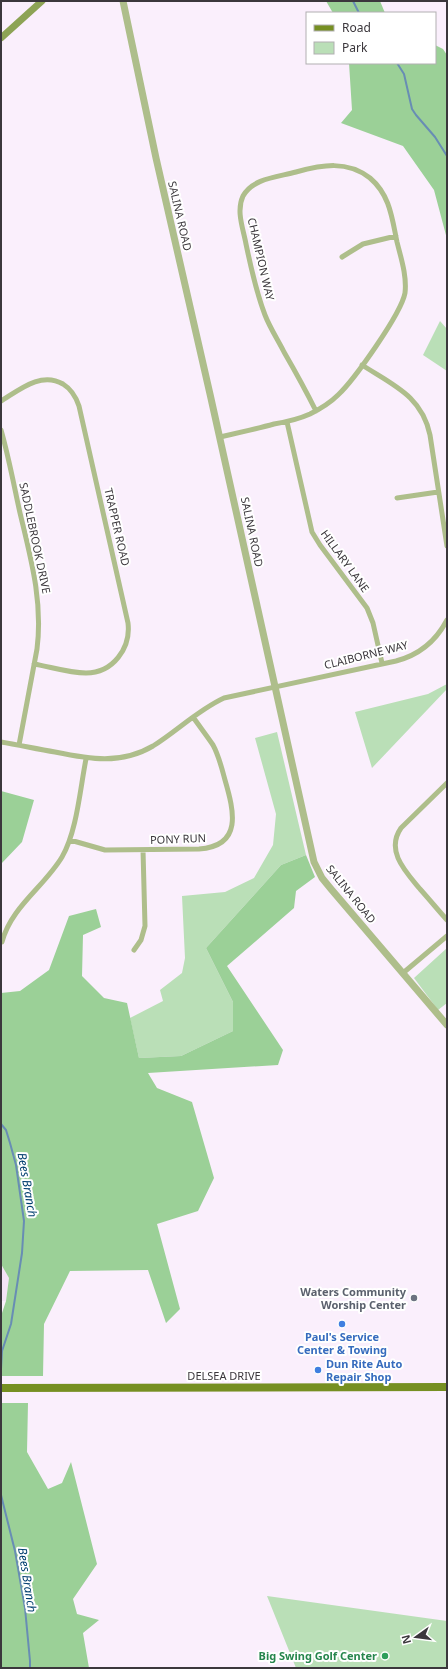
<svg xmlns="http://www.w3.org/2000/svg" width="448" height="1669" font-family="'Noto Sans',sans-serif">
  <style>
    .built { fill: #f3e3f6 }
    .green { fill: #badfb7 }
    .forest { fill: #9bd097 }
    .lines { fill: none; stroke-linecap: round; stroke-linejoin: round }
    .stream { stroke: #688db4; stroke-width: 2 }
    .minor { stroke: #aebe8b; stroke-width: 5 }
    .tertiary { stroke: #aebe8b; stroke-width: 7 }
    .secondary { stroke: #8da355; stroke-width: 7 }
    .primary { stroke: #768f22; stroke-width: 8 }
    .worship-dot { fill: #6b7280; stroke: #fff; stroke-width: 1.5 }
    .shop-dot { fill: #3f7fe0; stroke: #fff; stroke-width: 1.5 }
    .leisure-dot { fill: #2e9e5b; stroke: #fff; stroke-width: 1.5 }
    .labels { text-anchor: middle; stroke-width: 4; stroke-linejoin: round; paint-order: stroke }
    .street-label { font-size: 11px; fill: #3b373c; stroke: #fff }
    .worship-label { font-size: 11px; font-weight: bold; fill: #5b616d; stroke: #fff; text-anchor: end }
    .shop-label { font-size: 11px; font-weight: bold; fill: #366cbe; stroke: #fff }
    .leisure-label { font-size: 11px; font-weight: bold; fill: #27864d; stroke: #fff; text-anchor: end }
    .water-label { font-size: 12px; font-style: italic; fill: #003e6f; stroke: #fff }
  </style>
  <rect width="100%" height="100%" fill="#faeffc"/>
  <path class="built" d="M1 1264 9 1278 6 1301H1Z"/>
  <path class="green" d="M440 321 447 329V371L423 355Z
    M447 684V689L372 768 355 712 428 694Z
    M277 732 306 855 281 865 206 948 233 1002V1031L181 1056 139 1058 130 1018 163 1001 160 990 182 973 185 958 182 896 225 892 254 878 273 845 276 814 255 738Z
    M447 948V1003L438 1010 414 978Z
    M267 1596 447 1621V1668H296Z"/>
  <path class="forest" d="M326 1H380L385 13H333Z
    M435 45 443 49 447 55V239L434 190 403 146 341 123 352 110 349 63H435Z
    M1 791 34 800 22 842 1 864Z
    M306 855 315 877 296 891 294 908 227 966 283 1050 278 1065 148 1073 157 1088 192 1102 214 1178 198 1211 157 1224 180 1309 166 1323 148 1270 70 1271 44 1324 43 1376H1V1316L6 1301 9 1278 1 1264V993L20 991 49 970 69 916 96 909 101 927 83 935 82 976 104 998 127 1003 139 1058 181 1056 233 1031V1002L206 948 281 865Z
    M1 1403H28L27 1452 48 1489 62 1483 71 1462 97 1564 73 1599 77 1614 99 1620 83 1633 89 1668H1Z"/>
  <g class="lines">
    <path class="stream" d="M353 1 359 13
      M397 63 404 74 412 109 416 115 435 137 447 156
      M1 1124 6 1130 10 1143 16 1165 24 1221 22 1253 11 1324 2 1351 1 1369
      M1 1495 15 1551 25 1608 30 1661V1668"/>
    <path class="minor" d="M342 257 363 244 396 236
      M362 365C393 385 422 396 430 435L447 546
      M1 401C19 390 41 371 63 384 71 389 76 397 79 406L128 623C131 648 113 673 86 673 69 673 51 667 34 664
      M287 422 312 532 320 545 367 608 373 623 382 663
      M1 430C9 458 14 486 20 513 31 559 43 602 37 649L19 745
      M220 437C238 433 256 429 274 424 286 422 299 419 310 414 320 409 330 403 338 395 354 380 401 314 405 293 407 276 401 258 397 242 392 218 390 195 370 178 347 160 322 165 296 172 278 177 253 178 243 196 236 211 243 228 246 244 251 268 256 292 265 315 270 328 278 340 284 352 295 371 306 391 316 411
      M397 498 438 492
      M1 742C19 745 37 749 55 752 89 759 121 765 153 746 177 731 198 710 224 698L396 661C419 655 436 641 447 620
      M447 783 401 828C385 851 406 872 420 889 429 899 438 910 447 920
      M70 840 105 850 199 849C243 846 234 811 225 780 222 769 219 756 213 745 207 736 200 727 193 717
      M2 942C11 907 44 887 62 857 77 831 80 789 86 759
      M134 950 141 940 145 926 143 850
      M403 973 447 936"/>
    <path class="tertiary" d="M123 1 156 158 210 394 314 862 322 878 331 889 447 1025"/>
    <path class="secondary" d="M1 38 42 1"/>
    <path class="primary" d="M1 1388 447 1387"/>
  </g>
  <circle class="worship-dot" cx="414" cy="1298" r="4"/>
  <g class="shop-dot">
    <circle cx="342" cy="1324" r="4"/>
    <circle cx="318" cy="1370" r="4"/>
  </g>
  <circle class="leisure-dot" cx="385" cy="1656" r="4"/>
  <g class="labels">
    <g class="street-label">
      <text transform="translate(180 216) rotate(77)" y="4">SALINA ROAD</text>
      <text transform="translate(261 259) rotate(77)" y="4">CHAMPION WAY</text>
      <text transform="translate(117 527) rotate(77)" y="4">TRAPPER ROAD</text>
      <text transform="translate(252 532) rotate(78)" y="4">SALINA ROAD</text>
      <text transform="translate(35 538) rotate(78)" y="4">SADDLEBROOK DRIVE</text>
      <text transform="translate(345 561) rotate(54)" y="4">HILLARY LANE</text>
      <text transform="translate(366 655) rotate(-14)" y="4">CLAIBORNE WAY</text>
      <text transform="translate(178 839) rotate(-2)" y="4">PONY RUN</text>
      <text transform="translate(351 894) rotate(51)" y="4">SALINA ROAD</text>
      <text x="224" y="1380">DELSEA DRIVE</text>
    </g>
    <g class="worship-label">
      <text x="406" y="1296">Waters Community<tspan x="406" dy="13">Worship Center</tspan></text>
    </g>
    <g class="shop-label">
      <text x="342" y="1341">Paul's Service<tspan x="342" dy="13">Center &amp; Towing</tspan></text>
      <text x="326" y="1368" text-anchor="start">Dun Rite Auto<tspan x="326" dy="13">Repair Shop</tspan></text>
    </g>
    <g class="leisure-label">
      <text x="377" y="1660">Big Swing Golf Center</text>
    </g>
    <g class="water-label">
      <text transform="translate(27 1185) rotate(80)" y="4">Bees Branch</text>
      <text transform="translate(27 1580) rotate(81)" y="4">Bees Branch</text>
    </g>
  </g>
  <rect width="448" height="1669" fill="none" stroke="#3b373c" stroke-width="4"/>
  <rect x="306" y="12" width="130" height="52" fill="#ffffff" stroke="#b1afb1"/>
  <rect x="314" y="25" width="20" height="6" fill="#768f22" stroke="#b1afb1"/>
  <text x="342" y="32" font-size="12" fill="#3b373c">Road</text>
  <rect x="314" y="42" width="20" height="12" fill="#badfb7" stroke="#b1afb1"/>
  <text x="342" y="52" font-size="12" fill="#3b373c">Park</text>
  <g transform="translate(416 1637) rotate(256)" stroke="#ffffff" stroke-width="3" paint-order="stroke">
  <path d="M0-3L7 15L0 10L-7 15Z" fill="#3b373c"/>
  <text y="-6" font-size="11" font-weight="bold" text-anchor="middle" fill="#3b373c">N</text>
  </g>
</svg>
